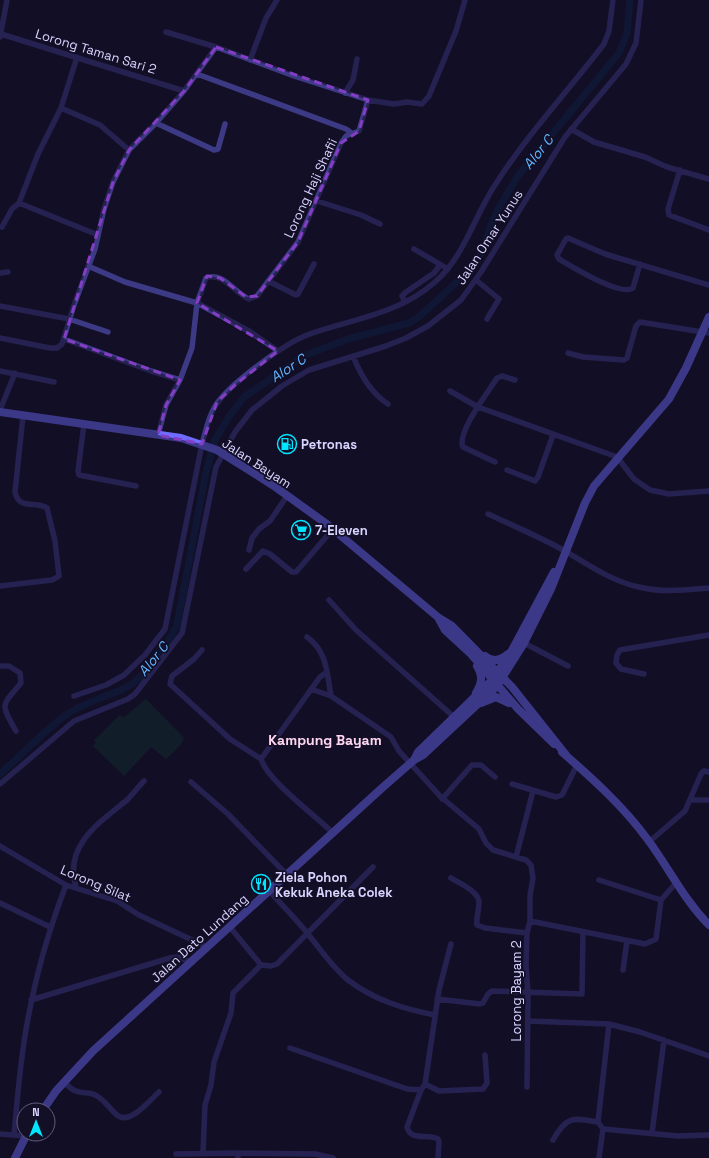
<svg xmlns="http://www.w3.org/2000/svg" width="709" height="1158" font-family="'Space Grotesk',sans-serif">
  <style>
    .green { fill: #12302f }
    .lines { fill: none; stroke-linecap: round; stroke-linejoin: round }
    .canal { stroke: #0c2248; stroke-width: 7 }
    .street { stroke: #3d3a85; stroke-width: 5.5 }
    .secondary { stroke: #6f6bff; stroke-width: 8 }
    .marked { fill: none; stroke: #843dc5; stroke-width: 3; stroke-dasharray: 8 5; stroke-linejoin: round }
    .labels { text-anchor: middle; stroke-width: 3.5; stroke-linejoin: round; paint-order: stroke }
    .street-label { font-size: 13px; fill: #d9d4ff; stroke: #130f26 }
    .poi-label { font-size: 13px; font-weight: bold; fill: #d9d4ff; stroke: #130f26; text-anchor: start }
    .water-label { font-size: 14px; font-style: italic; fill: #62b6ff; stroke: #130f26 }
    .neighbourhood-label { font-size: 14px; font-weight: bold; fill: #ffd6f0; stroke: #130f26 }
  </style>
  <rect width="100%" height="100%" fill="#130f26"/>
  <path class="green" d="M146 699 184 738 181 745 166 759 151 747 124 776 93 746 96 742 94 740 120 715 123 718Z"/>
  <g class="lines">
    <path class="canal" d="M0 774C21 756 46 728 69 713 86 702 106 697 125 688 143 680 168 644 177 625L206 472 215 440 228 418 244 397 306 355 348 339 409 323 421 315 471 269 479 258 495 215 517 177 619 53 627 33 630 0"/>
    <path class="street" d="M166 32 216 47 294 76 368 100 394 104 407 102 422 104 429 96 456 31 465 0
      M1 34 184 91
      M0 37 7 0
      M250 60 266 18 277 0
      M197 74 346 129 353 134
      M345 93 353 80 357 59
      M61 108 100 125 129 150
      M156 123 214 150 218 149 225 124
      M571 129 594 142 645 157 667 167 709 179
      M680 170 668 209 669 215 709 230
      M317 201 361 215 380 224
      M19 203 98 235
      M2 227 12 209 19 203 38 154 61 108 77 57
      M414 249 448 269
      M640 264 633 288C621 297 571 266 559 259L557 255 566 239 568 238 605 254 709 285
      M88 266 125 282 197 303 249 331 278 351
      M0 273 8 272
      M476 280 499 299 487 319
      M268 281 296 295 298 294 314 264
      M405 302 402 296 406 292 434 273 440 265
      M0 306 69 319 108 332
      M0 338 50 348H57L62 344 74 305 95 249 104 209 113 182 129 150 156 123 184 91 216 47
      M64 339 151 371 180 380
      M568 353 583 357 624 360 627 358 636 326 640 322 709 333
      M353 356C360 374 371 393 388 404
      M0 371 54 382
      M450 391 478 407 617 457 634 479 650 490 669 494 709 491
      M0 410 15 373
      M84 424 78 471 79 475 136 486
      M158 435 166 405 180 380 192 348 197 303 206 278C222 271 235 293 249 299L257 296 298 242 341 143 346 136 359 131 368 100
      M495 462 463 447C456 433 489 391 497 378L502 376 515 380
      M507 470 535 481 538 477 553 435
      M488 514C514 526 540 537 565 551 589 565 611 581 639 587 662 593 686 590 709 588
      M249 550 252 538 259 529 270 521 287 496
      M246 569 263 551 270 554 292 572H296L333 529
      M0 586 52 580 59 576 55 541 47 508C36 500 19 511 15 492L23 416
      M329 600 356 630 454 717
      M307 637C327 651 327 673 331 696
      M524 643 568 666
      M202 650 194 659 172 676 170 684 230 739 261 759
      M0 666H9L20 673 21 683C1 707 0 703 16 731
      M644 674 621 669 616 663 617 655 620 650 709 635
      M311 689 331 696 391 737 399 751 440 796 479 829 486 843 493 850 526 860 531 865 533 878 530 896V921L527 933 526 966 528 994 527 1087
      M74 696 106 685 124 675 145 655 165 629 202 444C206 430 209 414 218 402 233 382 284 344 307 335 351 319 398 315 435 282 464 257 474 217 495 185 527 135 568 91 604 44L609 31 613 0
      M261 759 320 677 327 672
      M261 759C267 780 316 816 333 833
      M191 782 228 814 287 875
      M0 784 74 721 128 699 135 694 182 633 216 467 235 432 252 410 282 386 309 370 386 346 406 338 428 326 461 300 481 272 565 137 626 64 636 43 641 0
      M512 784 556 797 562 795 577 765
      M442 799 472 765H481L495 777
      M690 800H709
      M649 842 685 811 701 774 704 771 709 772
      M0 846 66 885 117 901 139 915 207 947
      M516 857 533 791
      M451 878C459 883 480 892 479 903 479 911 476 917 477 925L485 928 527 933
      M599 880 661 900
      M76 887C63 846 100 822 127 800 133 794 138 787 144 781
      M269 891C282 905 296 919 308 934 321 950 332 967 348 980 374 1000 404 1009 435 1015
      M0 903 50 927
      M530 921 645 944 656 939 661 900 676 883
      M229 926 261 965
      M261 965 271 966 277 964 373 867
      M623 970 627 941
      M437 999 480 1004 483 1003 488 994 492 991 582 994 583 932
      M31 1000 170 958 177 957 191 962
      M528 1021 609 1024
      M290 1048 407 1089 421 1090
      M64 1082C67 1085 72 1090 76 1091 83 1094 90 1091 97 1096 105 1101 110 1109 117 1115 129 1126 150 1100 159 1092
      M425 1084 439 1091 483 1089 487 1083 485 1055
      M603 1129 678 1136 709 1135
      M652 1133 664 1040
      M0 1134 26 1136
      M14 1135C18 1090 22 1043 32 999 40 960 52 922 66 885
      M553 1140C567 1115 573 1118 598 1122
      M203 1153 205 1105 211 1085 214 1062 231 1013 233 993 261 965
      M176 1154 238 1153
      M238 1158V1153L315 1154 333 1158
      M438 1158 439 1142 438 1139C427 1133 411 1142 407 1127L421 1090 425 1084 439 990 451 944
      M599 1158 603 1129 598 1122 609 1024 640 1032 709 1056"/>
    <path class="secondary" d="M0 412 181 438 217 450 274 486 328 525 439 618 452 626 512 687 566 755
      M439 619 445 630 470 653 518 709 554 744
      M485 656C493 663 501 660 508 654
      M476 693C482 683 483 676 477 666
      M481 703 496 697 509 703
      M562 752C593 779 624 807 648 840 669 868 684 900 709 925
      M414 760 418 752 492 680 511 652 554 572
      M43 1110 56 1091 93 1051 382 788 414 760 423 755 497 686 524 643 551 589 585 503 594 486 669 399 686 368 709 317
      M15 1158 27 1134"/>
  </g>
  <path d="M0 0H709V1158H0ZM216 47 368 100 359 131 341 143 298 242 257 296 246 297 220 278 207 276 197 303 278 351 236 384 217 402 202 444 158 435 166 405 180 380 64 339 113 182 129 150 184 91Z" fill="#130f26" fill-opacity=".55" fill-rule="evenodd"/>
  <path class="marked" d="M216 47 368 100 359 131 341 143 298 242 257 296 246 297 220 278 207 276 197 303 278 351 236 384 217 402 202 444 158 435 166 405 180 380 64 339 113 182 129 150 184 91Z"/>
  <defs>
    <g id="fuel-ring" transform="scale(1)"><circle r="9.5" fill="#130f26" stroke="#00e5ff" stroke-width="1.5"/><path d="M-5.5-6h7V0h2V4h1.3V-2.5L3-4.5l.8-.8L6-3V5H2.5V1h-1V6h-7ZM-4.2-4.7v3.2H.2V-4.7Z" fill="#00e5ff"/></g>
    <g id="supermarket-ring" transform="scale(1)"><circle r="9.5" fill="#130f26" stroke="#00e5ff" stroke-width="1.5"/><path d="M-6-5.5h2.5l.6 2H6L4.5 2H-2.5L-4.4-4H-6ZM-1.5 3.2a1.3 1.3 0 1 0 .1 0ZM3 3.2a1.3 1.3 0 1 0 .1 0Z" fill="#00e5ff"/></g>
    <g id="restaurant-ring" transform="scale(1)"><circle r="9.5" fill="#130f26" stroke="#00e5ff" stroke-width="1.5"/><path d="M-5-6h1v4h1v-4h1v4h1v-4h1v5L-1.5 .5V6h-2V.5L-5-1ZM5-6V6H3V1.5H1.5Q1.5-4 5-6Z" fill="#00e5ff"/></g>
  </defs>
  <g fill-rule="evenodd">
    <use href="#fuel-ring" x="287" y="444"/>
    <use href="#supermarket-ring" x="301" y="530"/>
    <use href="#restaurant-ring" x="261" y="884"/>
  </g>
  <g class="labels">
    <g class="street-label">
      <text transform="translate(96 51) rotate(17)" y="5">Lorong Taman Sari 2</text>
      <text transform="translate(310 188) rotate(-65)" y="5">Lorong Haji Shafii</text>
      <text transform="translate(489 237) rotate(-57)" y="5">Jalan Omar Yunus</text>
      <text transform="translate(257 463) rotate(33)" y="5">Jalan Bayam</text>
      <text transform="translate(96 883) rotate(23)" y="5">Lorong Silat</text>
      <text transform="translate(199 938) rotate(-42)" y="5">Jalan Dato Lundang</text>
      <text transform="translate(516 991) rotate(-90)" y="5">Lorong Bayam 2</text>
    </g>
    <g class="poi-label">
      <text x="301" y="449">Petronas</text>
      <text x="315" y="535">7-Eleven</text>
      <text x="275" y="882">Ziela Pohon<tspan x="275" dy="15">Kekuk Aneka Colek</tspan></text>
    </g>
    <g class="water-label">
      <text transform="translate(538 152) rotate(-51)" y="5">Alor C</text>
      <text transform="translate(288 368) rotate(-33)" y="5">Alor C</text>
      <text transform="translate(153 659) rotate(-51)" y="5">Alor C</text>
    </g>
    <g class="neighbourhood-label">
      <text x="325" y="745">Kampung Bayam</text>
    </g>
  </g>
  <g transform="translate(36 1122)"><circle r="19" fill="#130f26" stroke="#625e7d"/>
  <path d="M0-3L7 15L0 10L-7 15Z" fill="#00e5ff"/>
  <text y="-6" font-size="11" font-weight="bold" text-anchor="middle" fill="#d9d4ff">N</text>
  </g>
</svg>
